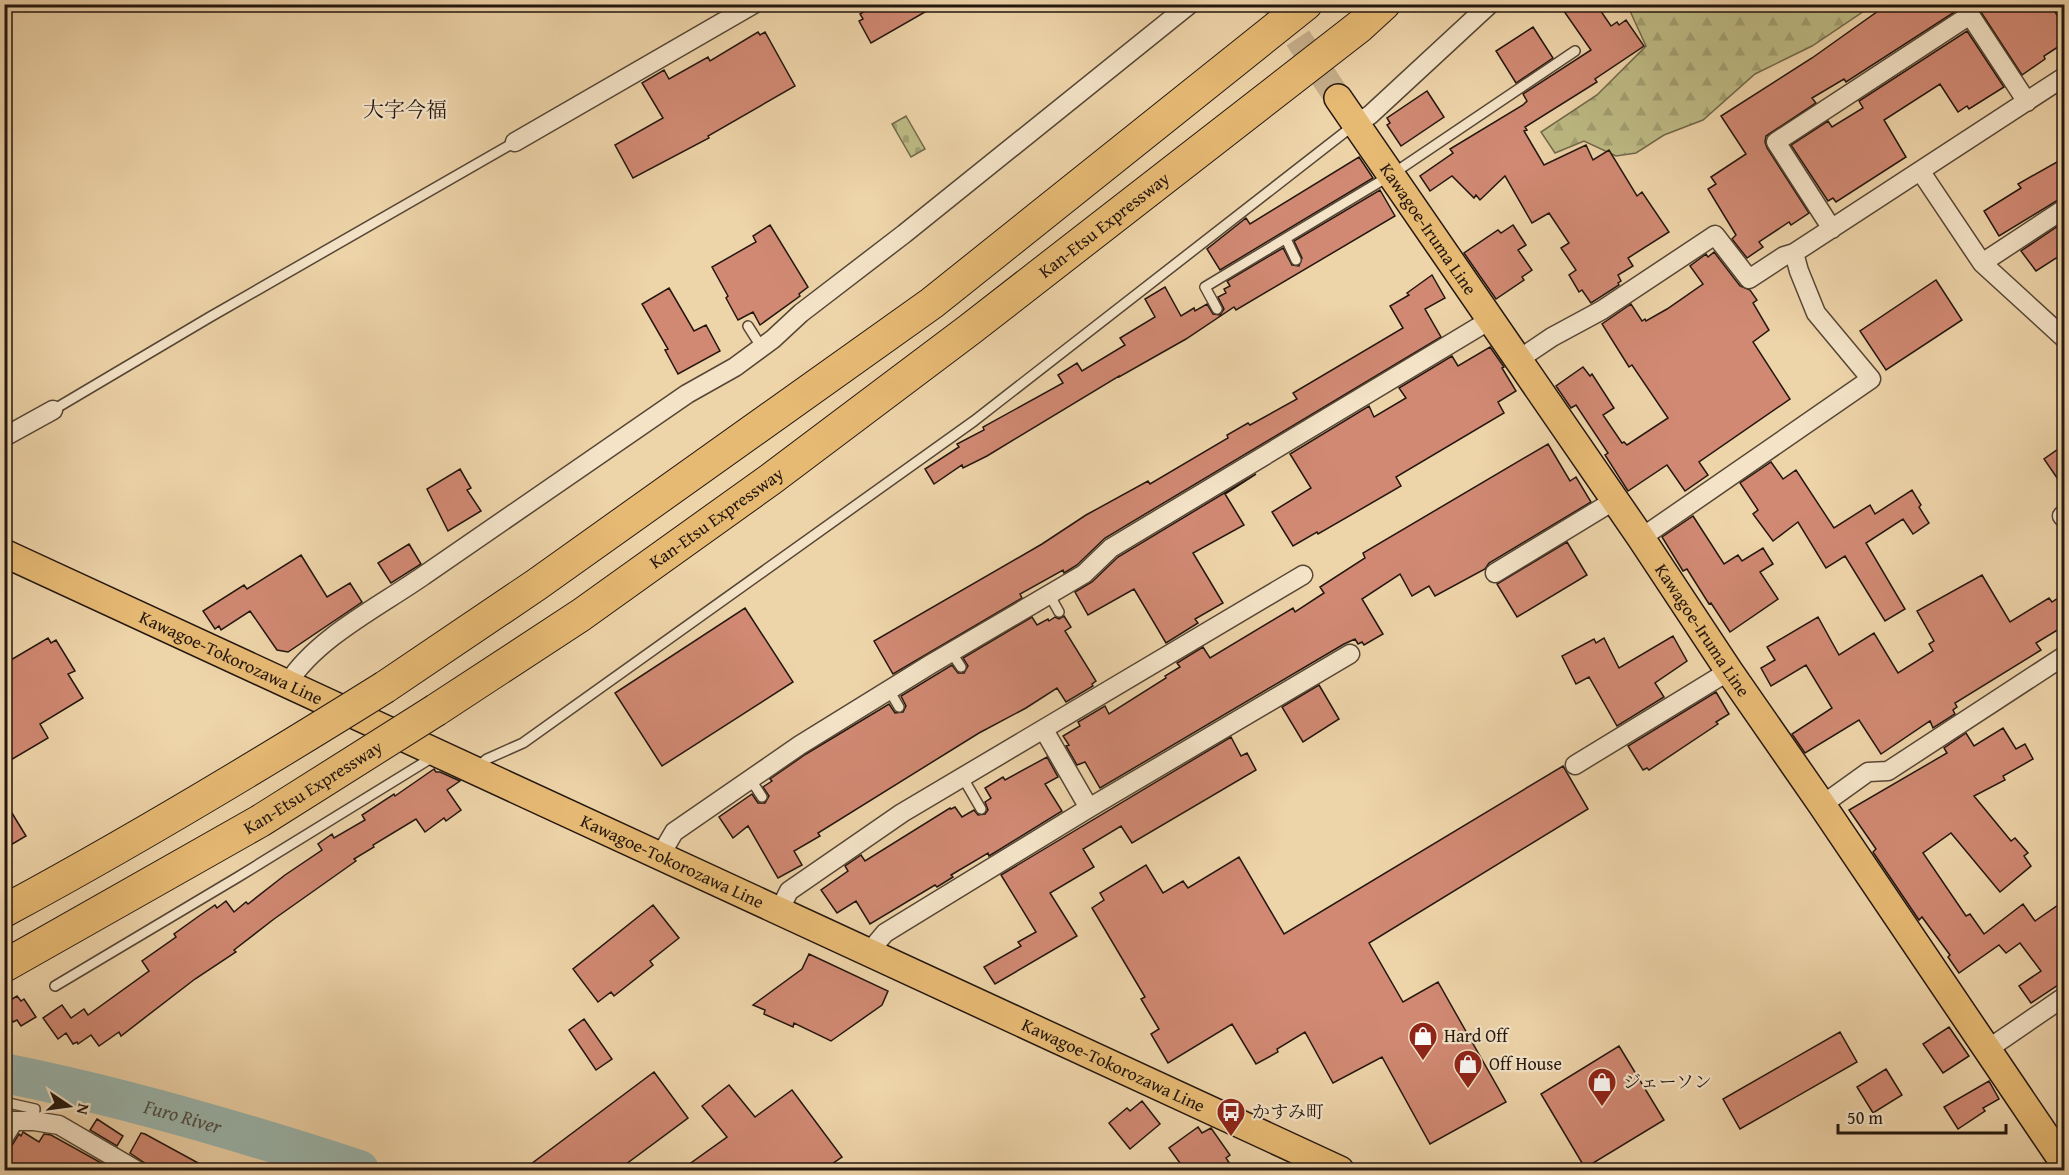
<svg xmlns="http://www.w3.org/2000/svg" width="2069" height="1175" font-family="'Gentium Book Plus','Noto Serif JP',serif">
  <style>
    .forest { fill: url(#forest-firs); stroke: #70684a; stroke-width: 1.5 }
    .cemetery { fill: url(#cemetery-stones); stroke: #70684a; stroke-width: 1.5 }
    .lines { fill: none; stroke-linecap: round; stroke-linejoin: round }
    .river { stroke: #9bb7af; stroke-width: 40 }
    .building { fill: #d18973; stroke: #23160e; stroke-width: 1.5 }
    .primary-tunnel { stroke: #c5ae8a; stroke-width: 27; stroke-dasharray: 27 14; stroke-linecap: butt }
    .lane-casing { stroke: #564635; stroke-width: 12 }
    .street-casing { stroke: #564635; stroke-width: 21 }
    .primary-casing { stroke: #23160e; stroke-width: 30 }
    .highway-casing { stroke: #23160e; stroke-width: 34 }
    .lane { stroke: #f4e3c7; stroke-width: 9 }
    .street { stroke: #f4e3c7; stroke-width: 18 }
    .primary { stroke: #e7ba74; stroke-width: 27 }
    .highway { stroke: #e7ba74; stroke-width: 32 }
    .highway-bridge-casing { stroke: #23160e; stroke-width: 34; stroke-linecap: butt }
    .highway-bridge { stroke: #e7ba74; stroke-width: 32 }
    .labels { text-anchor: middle; stroke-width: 4.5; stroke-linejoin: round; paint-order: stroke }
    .street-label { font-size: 18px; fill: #23160e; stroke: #f4e3c7 }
    .poi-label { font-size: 18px; fill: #23160e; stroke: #f4e3c7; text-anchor: start }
    .water-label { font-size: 20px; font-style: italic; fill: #4d4e46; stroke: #f4e3c7 }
    .quarter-label { font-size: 21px; fill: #23160e; stroke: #f4e3c7 }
  </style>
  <defs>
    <pattern id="forest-firs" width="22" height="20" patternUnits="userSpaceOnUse" patternTransform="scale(1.5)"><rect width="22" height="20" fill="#bebb85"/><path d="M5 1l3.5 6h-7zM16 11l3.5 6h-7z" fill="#a3a072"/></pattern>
    <pattern id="cemetery-stones" width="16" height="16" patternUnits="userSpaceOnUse" patternTransform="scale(1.5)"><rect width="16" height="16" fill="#bebb85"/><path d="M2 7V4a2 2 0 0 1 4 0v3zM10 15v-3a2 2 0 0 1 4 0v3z" fill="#a3a072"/></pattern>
  </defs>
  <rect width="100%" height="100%" fill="#eed4a9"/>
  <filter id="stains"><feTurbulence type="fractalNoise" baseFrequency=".00333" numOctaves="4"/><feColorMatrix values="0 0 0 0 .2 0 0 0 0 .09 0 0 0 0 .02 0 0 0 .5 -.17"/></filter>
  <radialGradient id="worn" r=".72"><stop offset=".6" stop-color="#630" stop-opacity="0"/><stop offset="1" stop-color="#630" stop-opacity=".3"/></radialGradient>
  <path class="forest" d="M1632 5H1873L1812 46 1755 74 1703 120 1664 135 1636 153 1616 156 1584 141 1555 153 1541 132 1597 95 1646 46 1630 11Z"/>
  <path class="cemetery" d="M906 116 925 149 911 157 892 124Z"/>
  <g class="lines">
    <path class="river" id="s1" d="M4 1073C125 1097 243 1132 359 1170"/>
  </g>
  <path class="building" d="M877 4H939L871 43 859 21 863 19 860 14Z
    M1559 4H1596L1611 26 1617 22 1619 25 1626 20 1644 46 1595 79 1597 82 1525 127 1527 130 1524 131 1544 165 1586 145 1593 160 1609 150 1637 196 1642 192 1669 232 1628 258 1633 266 1618 275 1621 281 1618 283 1619 285 1591 303 1582 290 1579 292 1569 275 1576 270 1561 248 1569 243 1549 213 1532 223 1505 176 1480 200 1476 195 1474 198 1452 176 1430 191 1420 176 1453 153 1450 149 1523 105 1527 101 1523 94 1591 50Z
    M1888 4H1967L1846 82 1844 79 1812 98 1816 103 1766 136 1765 142 1767 148 1809 213 1791 225 1789 222 1759 242 1763 247 1747 258 1732 239 1736 235 1708 189 1716 184 1711 177 1746 154 1721 116 1812 58Z
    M1973 4H2050L2064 26V43L2044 56 2045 59 2022 75 1979 9Z
    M1533 27 1553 58 1516 83 1496 51Z
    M1967 31 2004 87 1969 109 1967 106 1958 112 1940 84 1884 120 1906 157 1836 202 1833 198 1828 201 1791 145 1828 121 1832 127 1863 108 1859 101Z
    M758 32 760 35 765 32 795 86 708 136 709 138 633 178 615 145 663 118 642 83 664 70 669 79 708 57 710 61Z
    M1427 91 1444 117 1401 146 1387 125 1390 123 1387 118Z
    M1359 157 1373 178 1220 270 1207 249 1246 218 1250 224Z
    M2064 158V198L2058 200 1999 236 1984 211 2021 188 2018 184Z
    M1380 190 1395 216 1236 310 1234 307 1186 339 1119 377V376L987 456 963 468 962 465 934 484 925 469 959 447 957 444 984 430 983 427 1063 383 1058 375 1077 363 1082 371 1125 345 1120 338 1155 317 1145 299 1165 287 1181 316 1194 308 1195 311 1207 304 1213 314 1220 315 1224 309 1218 297 1226 293 1224 289 1230 286 1227 281 1283 248 1292 265 1299 266 1302 258 1294 241Z
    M2064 222V253L2036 271 2021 251Z
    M770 225 808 287 799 294 800 296 760 325 753 312 738 320 726 298 728 296 712 267 756 242 753 236Z
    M1513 225 1526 245 1518 250 1532 270 1522 277 1524 280 1496 299 1464 253 1498 230 1501 233Z
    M1714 252 1740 286 1750 290 1757 300 1753 303 1769 330 1753 342 1790 399 1699 462 1708 475 1685 491 1667 465 1628 491 1605 455 1608 453 1576 405 1571 408 1556 386 1583 367 1590 376 1592 374 1614 408 1603 415 1622 443 1624 442 1627 445 1668 418 1632 365 1629 367 1602 324 1631 304 1642 321 1645 319 1646 321 1667 309 1703 284 1690 266 1706 254 1708 257Z
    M1432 275 1445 298 1425 309 1441 337 1105 538 1077 565 1064 573 1063 570 1020 594 1022 598 893 674 874 641 1042 544 1086 515 1148 481 1150 484 1228 438 1227 435 1248 423 1250 425 1297 399 1293 393 1403 328 1390 306 1409 295 1407 293Z
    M1936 280 1962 320 1886 370 1860 331Z
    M669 288 694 331 706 325 720 351 678 374 665 350 668 349 642 304Z
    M1490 347 1504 367 1502 368 1516 391 1498 402 1504 413 1396 477 1401 486 1318 534 1317 532 1293 546 1272 512 1311 488 1290 454 1369 406 1374 417 1406 398 1399 388 1452 356 1458 366Z
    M1548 444 1570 481 1576 477 1591 502 1489 563 1485 569 1435 596 1429 586 1412 596 1400 574 1362 599 1383 634 1364 645 1362 642 1358 644 1355 639 1344 644 1100 788 1085 762 1077 765 1066 746 1069 745 1063 736 1080 726 1078 722 1105 706 1109 714 1166 678 1165 676 1180 667 1177 663 1203 647 1210 658 1293 608 1295 612 1324 593 1320 587 1365 558 1363 553Z
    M2064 445V488L2044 459Z
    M1771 462 1783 479 1796 470 1834 528 1870 505 1875 514 1912 490 1921 505 1919 507 1929 523 1913 534 1903 519 1866 543 1905 609 1885 621 1845 556 1826 568 1798 522 1773 541 1753 514 1758 510 1740 483Z
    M460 469 471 488 467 490 481 511 448 531 427 489Z
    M1256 474 1225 494 1244 525 1193 553 1223 603 1195 619 1198 623 1166 643 1134 589 1088 615 1075 592 1092 582 1118 557Z
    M1693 516 1724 564 1738 555 1742 561 1763 548 1773 564 1760 572 1778 599 1730 632 1711 603 1709 604 1687 569 1683 571 1662 537Z
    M1567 542 1587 575 1517 617 1497 584Z
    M409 544 421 564 391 583 378 563Z
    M301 555 327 597 350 583 362 602 288 652 277 650 250 611 221 630 219 626 215 629 203 611 244 585 247 589Z
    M1982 575 2010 622 2049 598 2052 602 2064 594V626L2036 643 2041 650 1955 703 1957 707 1953 710 1955 714 1933 728 1930 721 1881 754 1859 720 1805 753 1792 734 1832 708 1806 665 1771 686 1761 668 1775 660 1767 647 1818 617 1839 655 1874 633 1898 673 1933 651 1929 644 1934 641 1917 611Z
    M745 608 793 682 662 766 615 693Z
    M1064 616 1071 627 1065 631 1096 681 1092 684 1093 686 1066 702 1057 688 1026 708 979 733 818 833 820 836 794 851 802 865 778 878 748 826 733 838 719 817 752 794 758 803H765L769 796 763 787 772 781 770 779 806 754 889 704 895 713 903 712 906 706 901 696 952 665 958 673H964L968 666 963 658 1032 617 1037 625 1048 619 1049 621 1055 617 1059 619Z
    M1673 636 1687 661 1655 683 1664 697 1617 726 1589 677 1576 684 1562 656 1594 639 1596 643 1604 638 1619 668Z
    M48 638 51 643 56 640 75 671 68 674 83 698 40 724 48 738 4 764V664Z
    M1319 685 1339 719 1303 742 1282 707Z
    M1716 692 1729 714 1716 722 1718 724 1649 770 1647 768 1643 770 1628 746Z
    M2003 728 2016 749 2025 744 2033 759 2003 776 2005 780 1974 796 2011 841 2015 838 2028 853 2024 856 2031 866 2000 892 1951 833 1923 853 1966 916 1970 914 1984 934 2023 904 2035 921 2064 901V981L2031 1003 2019 986 2041 971 2020 943 2006 953 1999 945 1959 973 1948 957 1950 955 1922 917 1919 920 1873 852 1876 849 1849 810 1947 753 1944 748 1966 733 1974 746Z
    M1231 737 1241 756 1247 753 1256 770 1132 843 1121 826 1083 849 1094 867 1050 893 1077 936 995 984 984 967 1021 946 1018 942 1036 932 1001 875Z
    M1047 757 1058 777 1045 784 1062 811 989 856 988 853 951 875 953 877 937 887 935 885 870 924 856 901 837 913 821 890 848 871 845 866 861 855 865 861 950 808 951 809 955 807 962 817 974 810 978 815 985 814 988 810 985 802 991 798 985 788 1003 777 1005 780Z
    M1563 766 1588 809 1369 943 1403 1002 1438 982 1506 1102 1430 1144 1382 1057 1333 1083 1305 1032 1277 1049 1278 1052 1256 1064 1232 1024 1168 1063 1151 1034 1159 1029 1141 999 1145 997 1092 908 1104 900 1100 893 1146 865 1163 893 1183 881 1188 888 1239 857 1284 934Z
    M434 769 436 772H440L460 781 447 790 461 810 446 821 444 818 425 832 416 819 373 845 374 847 354 859 356 861 274 919 234 950 236 952 195 979 121 1036 119 1032 99 1046 91 1035 78 1044 77 1042 73 1044 66 1033 58 1039 43 1018 62 1005 71 1018 84 1009 88 1015 149 971 142 961 176 937 174 934 199 916 215 905 217 908 226 901 234 912 246 902 248 904 285 875 322 850 318 844 332 834 334 838 365 820 362 815 394 794 395 796Z
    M4 800 26 836 4 849Z
    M653 905 679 938 650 961 653 965 614 996 611 992 598 1002 573 969Z
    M809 954 888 991 882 1005 831 1041 794 1023 793 1027 764 1014 765 1010 753 1005 802 969Z
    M17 996 21 1001 24 999 36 1017 21 1026 17 1020 13 1022 4 1008V1004Z
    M584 1019 612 1059 596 1070 569 1030Z
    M1949 1027 1969 1056 1943 1073 1923 1044Z
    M1840 1032 1857 1062 1740 1129 1723 1099Z
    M1619 1046 1664 1120 1585 1168 1541 1094Z
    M1886 1069 1902 1095 1873 1113 1857 1087Z
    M654 1072 688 1118 618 1170H523Z
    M1989 1081 1999 1099 1983 1108 1985 1111 1958 1129 1944 1107Z
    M729 1085 755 1117 792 1090 842 1157 823 1170H681L727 1137 702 1106Z
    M1142 1101 1160 1124 1130 1149 1109 1123 1127 1108 1130 1111Z
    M97 1119 123 1136 117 1146 90 1130Z
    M1198 1127 1202 1133 1211 1128 1230 1155 1226 1158 1234 1170H1185L1169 1148Z
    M23 1132 39 1142 44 1134 51 1135 105 1165 102 1170H4V1158L19 1134 21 1136Z
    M141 1133 145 1134 211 1170H155L130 1153Z"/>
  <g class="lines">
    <path class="primary-tunnel" d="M1275 4 1338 98"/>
    <g class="lane-casing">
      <path id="lane" d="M1286 239 1296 260
        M1217 309 1205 287 1391 175 1575 51
        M748 326 762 348
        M53 410 210 317 515 142
        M1049 594 1059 612
        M951 652 961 667
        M889 690 899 707
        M477 767 487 759 523 743 974 421 1354 125
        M963 778 981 809
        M751 780 762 797
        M55 986 238 877 433 757
        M4 1102 35 1109 34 1121"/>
    </g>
    <g class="street-casing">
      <path id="street" d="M1355 124 1370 115 1490 4
        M515 142 754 4
        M1921 172 1982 263 2064 338
        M1832 229 1776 142 1970 15 2027 102
        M1982 263 2064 209
        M1518 360 1552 337 1602 310 1715 235 1749 279 1784 256 1794 253
        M4 437 53 410
        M2064 514 2062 516 2064 518
        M1641 538 1871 379 1816 313 1799 271 1794 253 2064 77
        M1495 573 1615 500
        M288 683C316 638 380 606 423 576 511 515 599 454 687 394L735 367 773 339 801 313 904 234 1190 4
        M1044 730 1089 808
        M1575 765 1729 671
        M1822 805 1868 772 1888 771 2064 656
        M660 856 674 832 800 745 931 664 1084 574 1111 548 1490 320
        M779 911 789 891 902 813 1303 575
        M869 952 885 933 1089 808 1350 654
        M1988 1049 2064 997
        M4 1137 14 1121H34L59 1125 136 1170"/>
    </g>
    <g class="primary-casing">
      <g id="primary">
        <path id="s2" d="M1338 98 1641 538 1729 671 1822 805 2064 1163"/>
        <path id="s3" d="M4 553 1340 1170"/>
      </g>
    </g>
    <g class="highway-casing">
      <g id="highway">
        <path d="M385 687 536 585 932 303 1306 4"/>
        <path id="s4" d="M436 710 581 615 771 479 969 330 1360 26 1384 4"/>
      </g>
    </g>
    <use href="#lane" class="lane"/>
    <use href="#street" class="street"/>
    <use href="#primary" class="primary"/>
    <use href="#highway" class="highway"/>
    <g class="highway-bridge-casing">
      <g id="highway-bridge">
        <path d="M4 911C134 841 260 765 385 687"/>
        <path id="s5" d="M4 966 260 821 436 710"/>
      </g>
    </g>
    <use href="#highway-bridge" class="highway-bridge"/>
  </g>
  <defs>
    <g id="shop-pin" transform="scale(1.5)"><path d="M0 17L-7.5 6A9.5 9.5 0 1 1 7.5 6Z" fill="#8f2418" stroke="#f4e3c7"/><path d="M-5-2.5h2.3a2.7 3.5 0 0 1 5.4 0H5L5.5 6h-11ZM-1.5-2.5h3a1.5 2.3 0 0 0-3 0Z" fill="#fff"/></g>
    <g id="bus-pin" transform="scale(1.5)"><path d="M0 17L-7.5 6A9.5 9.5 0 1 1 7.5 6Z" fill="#8f2418" stroke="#f4e3c7"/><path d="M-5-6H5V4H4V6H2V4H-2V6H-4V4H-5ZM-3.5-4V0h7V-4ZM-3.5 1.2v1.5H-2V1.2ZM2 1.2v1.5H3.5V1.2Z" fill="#fff"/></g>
  </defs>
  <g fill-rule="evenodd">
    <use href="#shop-pin" x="1423" y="1036"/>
    <use href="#shop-pin" x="1468" y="1064"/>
    <use href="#shop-pin" x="1602" y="1082"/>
    <use href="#bus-pin" x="1231" y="1112"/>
  </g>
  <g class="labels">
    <g class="street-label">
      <text dy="6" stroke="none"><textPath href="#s4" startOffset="826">Kan-Etsu Expressway</textPath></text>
      <text dy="6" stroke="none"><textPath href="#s2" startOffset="159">Kawagoe-Iruma Line</textPath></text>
      <text dy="6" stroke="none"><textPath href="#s4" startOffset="340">Kan-Etsu Expressway</textPath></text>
      <text dy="6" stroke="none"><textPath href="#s2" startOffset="645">Kawagoe-Iruma Line</textPath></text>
      <text dy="6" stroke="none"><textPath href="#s3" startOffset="250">Kawagoe-Tokorozawa Line</textPath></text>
      <text dy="6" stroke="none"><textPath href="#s5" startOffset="357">Kan-Etsu Expressway</textPath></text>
      <text dy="6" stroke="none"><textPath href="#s3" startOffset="736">Kawagoe-Tokorozawa Line</textPath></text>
      <text dy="6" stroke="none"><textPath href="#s3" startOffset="1222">Kawagoe-Tokorozawa Line</textPath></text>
    </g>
    <g class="poi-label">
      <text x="1444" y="1042">Hard Off</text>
      <text x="1489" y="1070">Off House</text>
      <text x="1623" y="1088">ジェーソン</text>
      <text x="1252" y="1118">かすみ町</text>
    </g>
    <g class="water-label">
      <text dy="7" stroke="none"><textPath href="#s1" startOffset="184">Furo River</textPath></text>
    </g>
    <g class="quarter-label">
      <text x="405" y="117">大字今福</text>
    </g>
  </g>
  <rect width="2069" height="1175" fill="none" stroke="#eed4a9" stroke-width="24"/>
  <rect x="6" y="6" width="2057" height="1163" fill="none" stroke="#23160e" stroke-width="3"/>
  <rect x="12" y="12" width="2045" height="1151" fill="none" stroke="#23160e" stroke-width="1.5"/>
  <g transform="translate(69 1106) rotate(103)" stroke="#f4e3c7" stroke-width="4.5" paint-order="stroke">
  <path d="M0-4.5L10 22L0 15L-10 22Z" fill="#23160e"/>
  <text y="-9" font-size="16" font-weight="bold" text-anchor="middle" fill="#23160e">N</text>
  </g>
  <path d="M1838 1124v9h168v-9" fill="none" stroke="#23160e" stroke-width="3"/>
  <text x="1847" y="1124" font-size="18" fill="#23160e" stroke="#f4e3c7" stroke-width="4.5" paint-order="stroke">50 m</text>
  <rect width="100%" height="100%" filter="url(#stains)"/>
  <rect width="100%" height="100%" fill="url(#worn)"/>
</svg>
